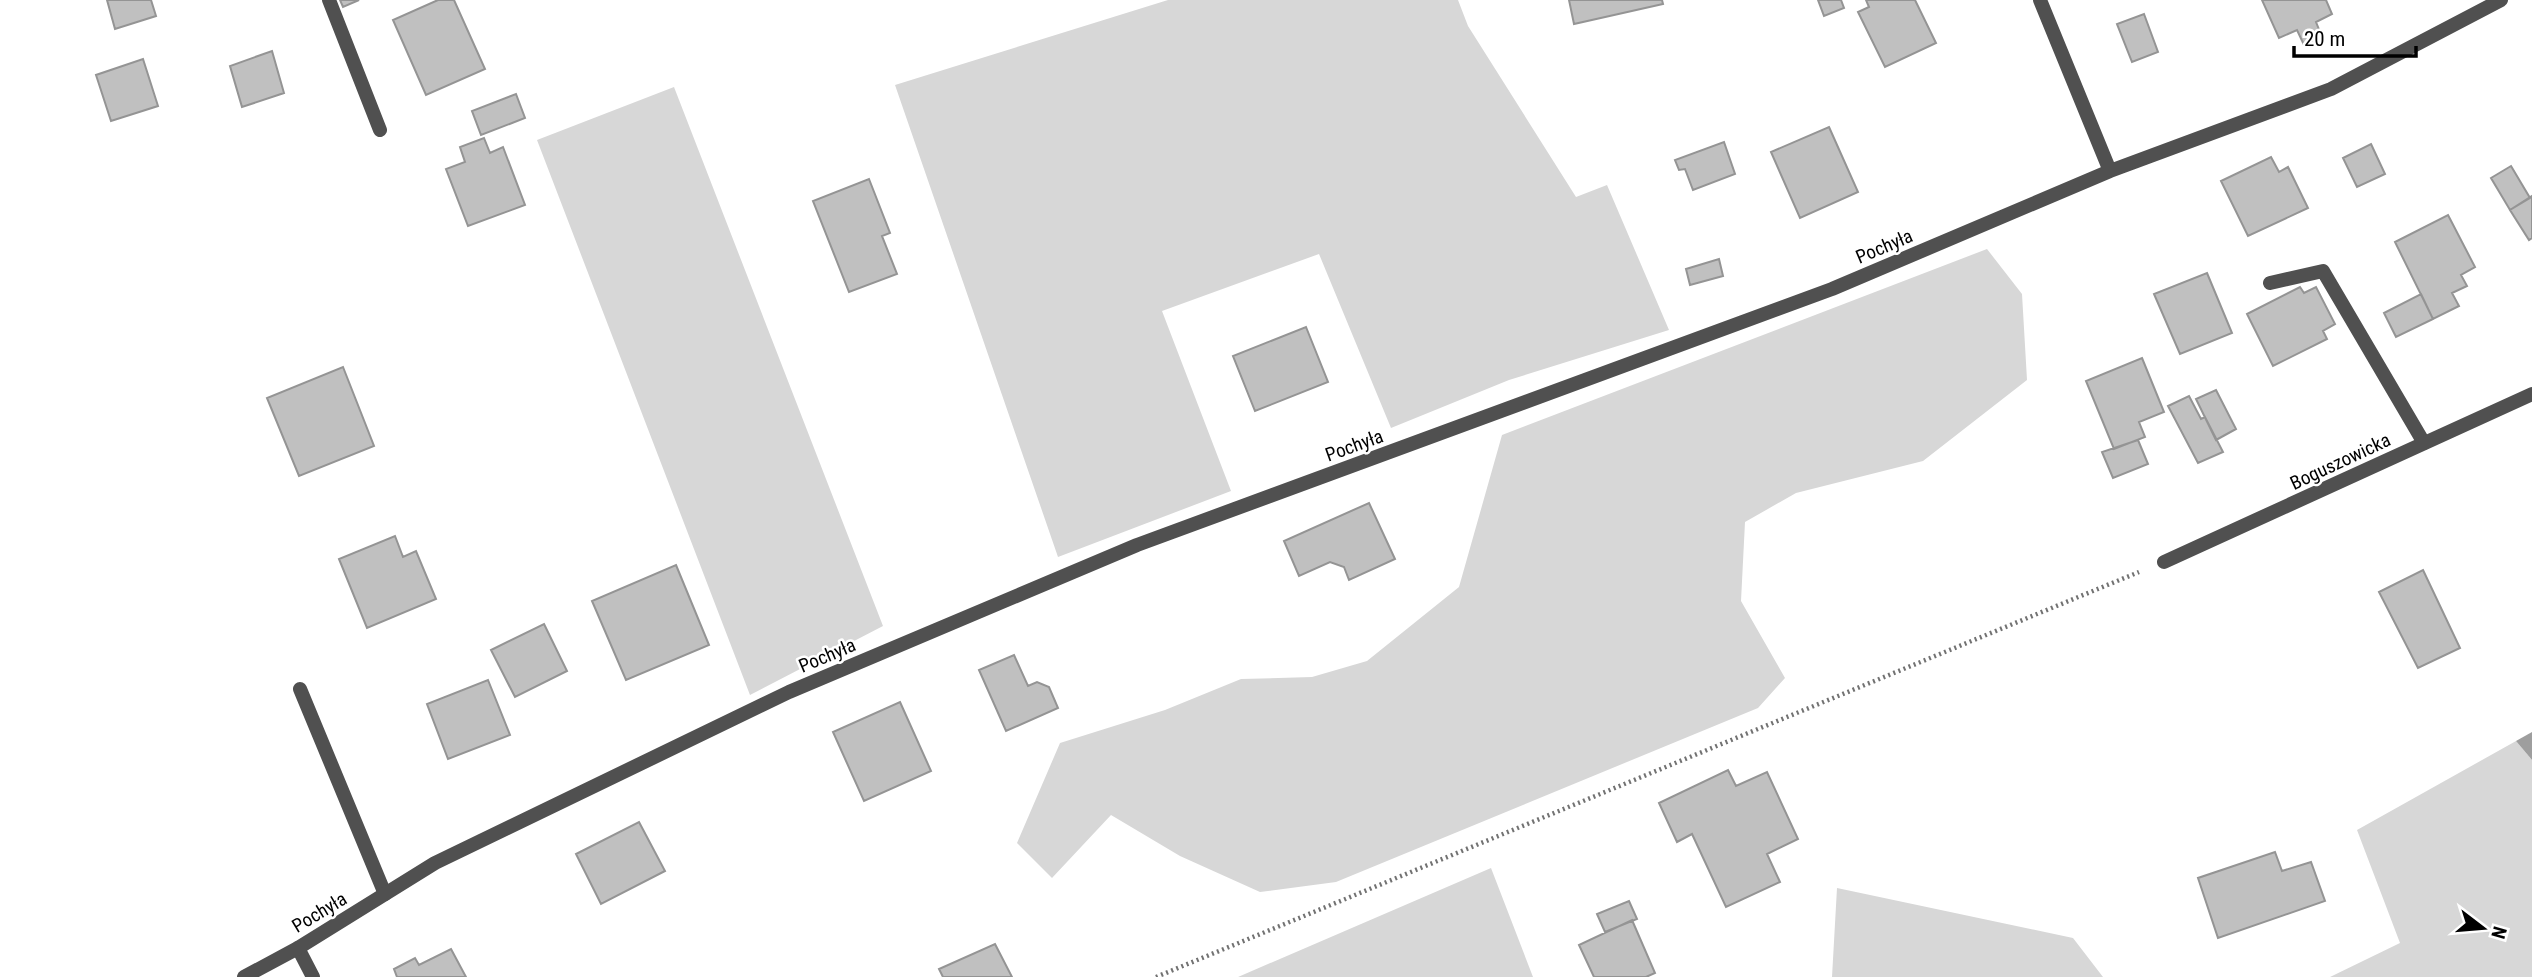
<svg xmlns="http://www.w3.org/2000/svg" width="2532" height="977" font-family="'Roboto Condensed',sans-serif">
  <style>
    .green { fill: #d7d7d7 }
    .water { fill: #9e9e9e }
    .building { fill: #c0c0c0; stroke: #949494; stroke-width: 2 }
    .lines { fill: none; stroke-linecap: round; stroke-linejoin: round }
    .path { stroke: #727272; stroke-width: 4.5; stroke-dasharray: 2 3.5; stroke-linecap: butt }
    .lane { stroke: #505050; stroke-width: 14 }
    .street { stroke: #505050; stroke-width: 14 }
    .labels { text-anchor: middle; stroke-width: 5; stroke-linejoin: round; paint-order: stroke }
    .street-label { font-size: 19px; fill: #000; stroke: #fff }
  </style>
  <rect width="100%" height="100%" fill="#fff"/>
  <path class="green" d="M1168 0H1458L1468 26 1576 197 1607 185 1669 330 1509 380 1391 428 1319 254 1162 311 1231 491 1058 557 895 85Z
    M674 87 883 626 750 695 537 140Z
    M1987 249 2022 294 2027 380 1923 461 1796 493 1745 522 1741 601 1785 678 1758 708 1336 882 1260 892 1180 856 1111 815 1052 878 1017 843 1060 743 1165 710 1241 679 1312 677 1367 661 1459 587 1502 435Z
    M2516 741 2532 760V977H2330L2400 943 2357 830Z
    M1491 868 1533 977H1238Z
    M1837 888 2073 938 2103 977H1832Z"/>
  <path class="water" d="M2532 732V760L2516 741Z"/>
  <path class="building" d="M107 0H151L156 16 115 29Z
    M340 0H359L343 7Z
    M438 0H454L485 69 426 95 393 20Z
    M1569 0H1662L1663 4 1574 24Z
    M1818 0H1841L1844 8 1824 16Z
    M1866 0H1915L1936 43 1885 67 1858 12 1869 7Z
    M2262 0H2326L2332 14 2316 22 2322 37 2304 45 2297 30 2279 38Z
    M2144 14 2158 52 2132 62 2117 24Z
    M272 51 284 93 242 107 230 66Z
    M143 59 158 106 111 121 96 75Z
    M516 94 525 118 481 135 472 111Z
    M1829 127 1858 192 1800 218 1771 152Z
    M484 138 490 153 503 147 525 205 468 226 446 169 465 162 460 147Z
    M1724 142 1735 174 1693 190 1685 169 1679 170 1675 160Z
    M2371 144 2385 174 2357 187 2343 158Z
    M2271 157 2279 172 2288 167 2308 208 2248 236 2221 181Z
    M2511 166 2530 198 2510 210 2491 178Z
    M869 179 890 233 882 236 897 274 849 292 813 201Z
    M2532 196V238L2529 240 2510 210Z
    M2448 215 2475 267 2461 275 2467 286 2452 293 2459 306 2433 319 2395 242Z
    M1719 259 1723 276 1690 285 1686 269Z
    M2207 273 2232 333 2180 354 2154 294Z
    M2300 287 2304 293 2316 287 2335 324 2323 331 2327 339 2273 366 2247 314Z
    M2421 294 2433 319 2396 337 2384 313Z
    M1306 327 1328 382 1255 411 1233 356Z
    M2142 358 2164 412 2139 422 2145 437 2114 449 2086 381Z
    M343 367 374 446 299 476 267 398Z
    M2216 390 2236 429 2216 440 2196 399Z
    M2189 396 2201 419 2205 417 2223 452 2198 463 2168 406Z
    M2138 440 2148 464 2113 478 2102 452Z
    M1369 503 1395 559 1349 580 1344 567 1330 562 1299 576 1284 541Z
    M395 536 403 557 416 551 436 599 367 628 339 559Z
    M676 565 709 645 626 680 592 601Z
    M2423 570 2460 648 2418 668 2379 592Z
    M544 624 567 671 515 697 491 650Z
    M1014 655 1028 686 1037 682 1049 687 1058 708 1006 731 979 670Z
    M488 680 510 735 448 759 427 704Z
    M900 702 931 771 864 801 833 732Z
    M1728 770 1736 786 1767 772 1798 839 1767 854 1780 882 1726 907 1692 834 1677 842 1659 803Z
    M639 822 665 871 601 904 576 854Z
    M2275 852 2282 871 2311 862 2325 901 2218 938 2198 878Z
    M1629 901 1637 919 1605 932 1597 914Z
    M1632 920 1655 973 1646 977H1594L1579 945Z
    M995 944 1012 977H943L939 969Z
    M451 949 466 977H397L394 969 415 958 419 965Z"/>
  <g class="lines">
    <path class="path" d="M1156 977 2139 572"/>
    <path class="lane" d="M329 0 380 130
      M2270 283 2323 271 2424 443
      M300 689 385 894
      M298 948 313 977"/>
    <path class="street" d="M2040 0 2110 171
      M2164 562 2532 394
      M244 977 298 948 435 863 789 692 1137 545 1832 289 2110 171 2331 89 2501 0"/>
  </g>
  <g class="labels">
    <g class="street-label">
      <text transform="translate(1884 246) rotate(-23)" y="7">Pochyła</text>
      <text transform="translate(1354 445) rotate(-20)" y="7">Pochyła</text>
      <text transform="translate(2340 461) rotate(-25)" y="7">Boguszowicka</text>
      <text transform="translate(827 655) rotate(-23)" y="7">Pochyła</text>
      <text transform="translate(319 912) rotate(-31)" y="7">Pochyła</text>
    </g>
  </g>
  <g transform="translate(2483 928) rotate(106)" stroke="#ffffff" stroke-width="5" paint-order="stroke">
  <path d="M0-5L12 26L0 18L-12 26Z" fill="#000000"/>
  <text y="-10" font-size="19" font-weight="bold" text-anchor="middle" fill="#000000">N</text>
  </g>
  <path d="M2294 46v10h122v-10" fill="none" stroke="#000000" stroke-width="3.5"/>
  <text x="2304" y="46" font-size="21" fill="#000000" stroke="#ffffff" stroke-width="5" paint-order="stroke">20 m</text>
</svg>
